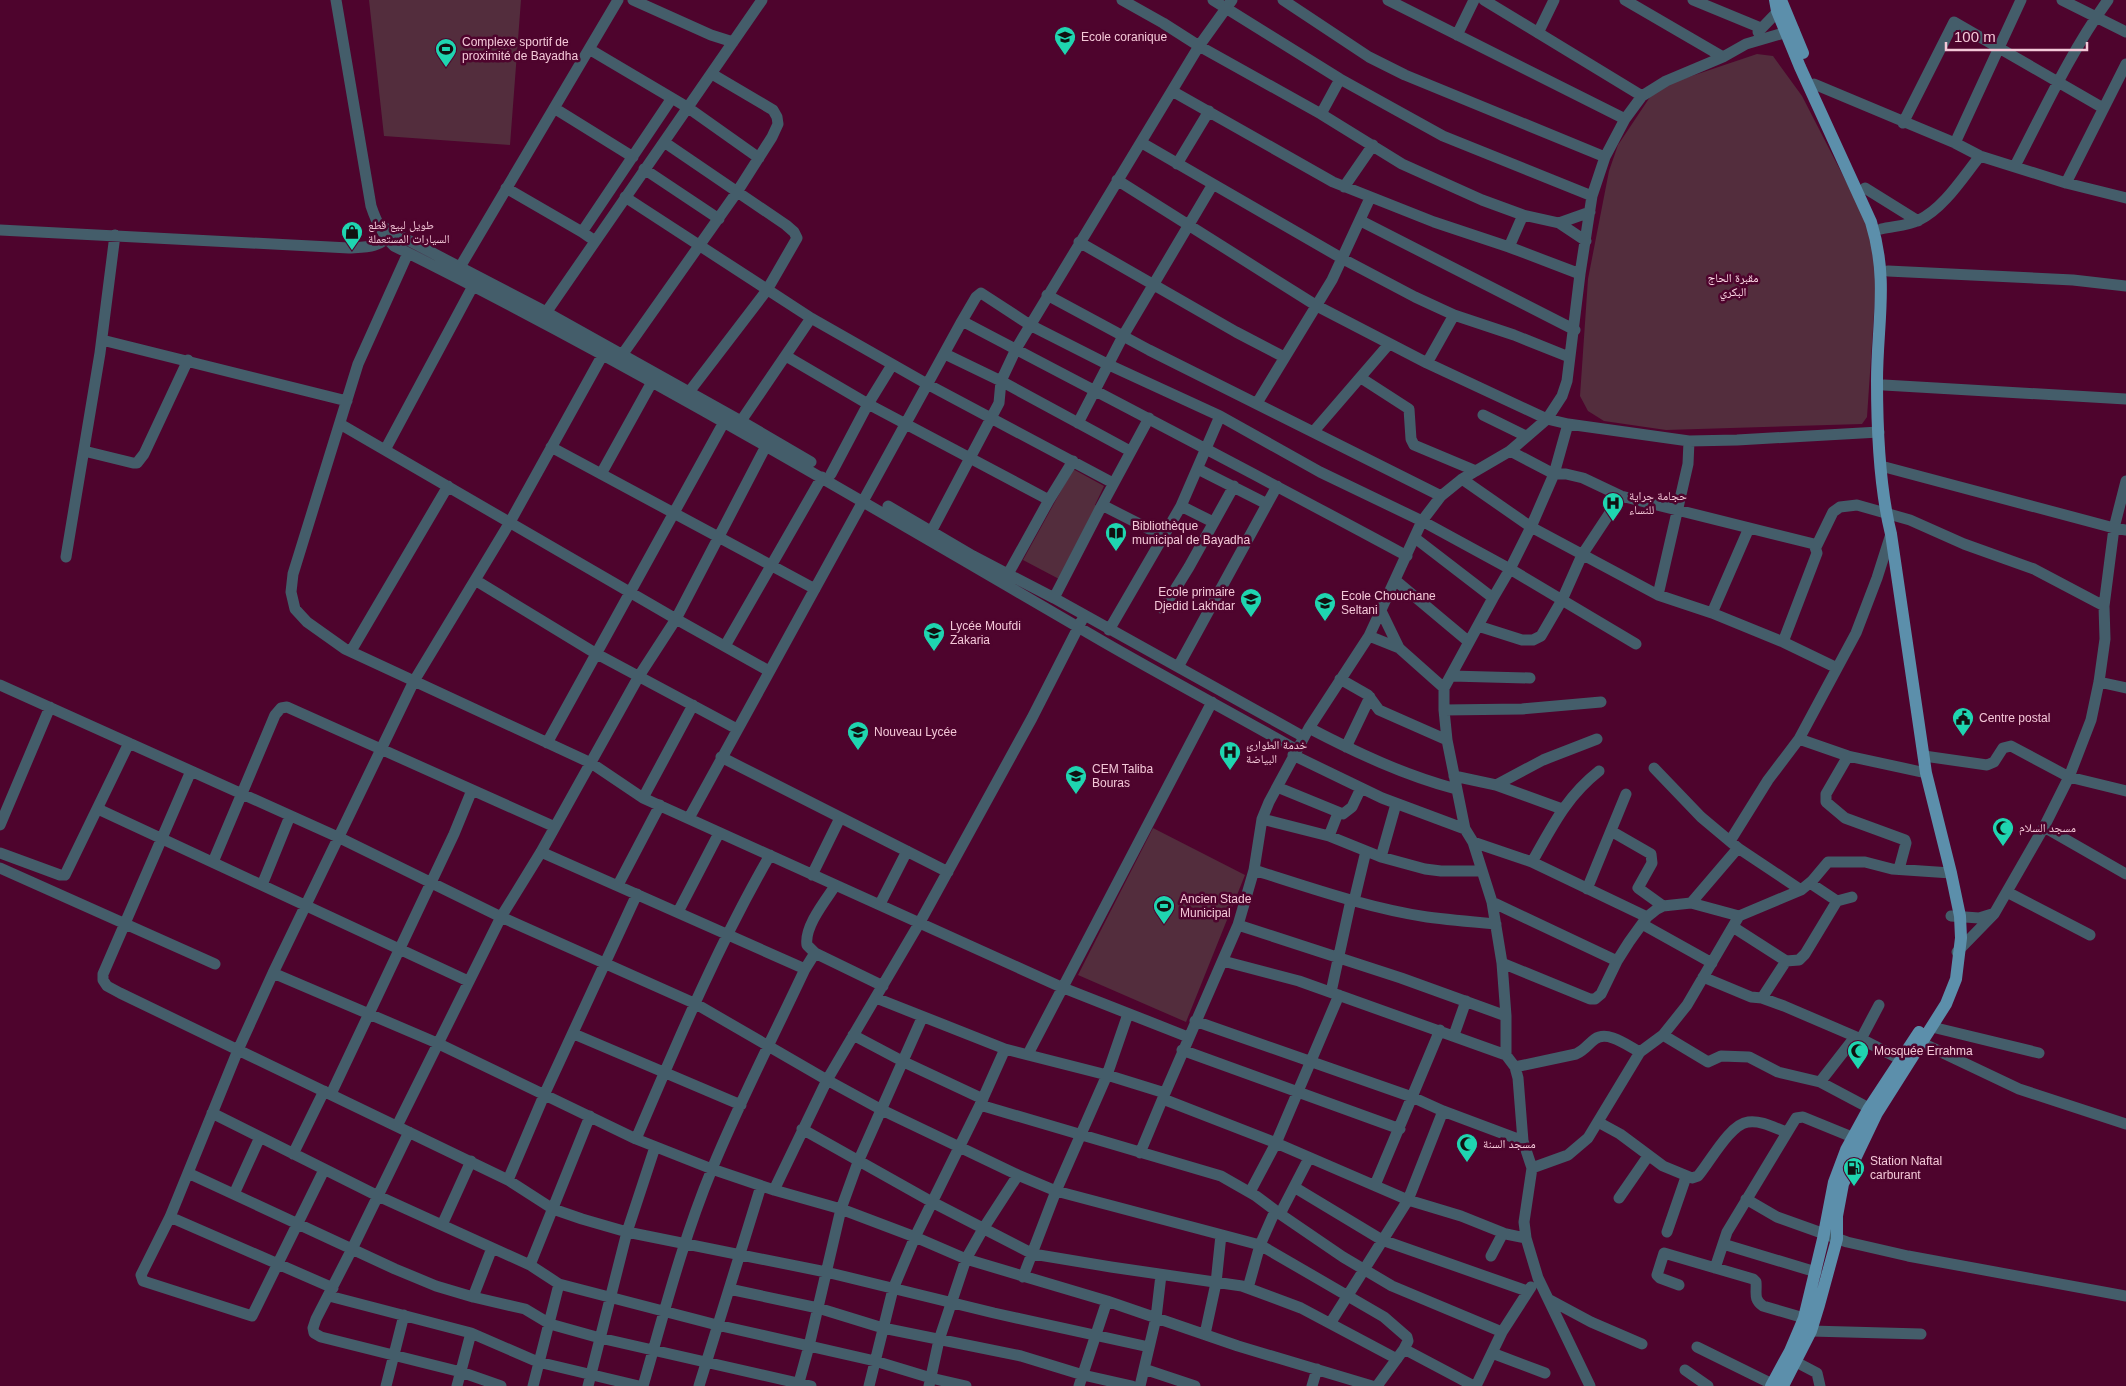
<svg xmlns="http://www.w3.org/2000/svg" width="2126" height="1386" font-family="Arial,'Noto Naskh Arabic',sans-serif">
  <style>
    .green { fill: #532d3d }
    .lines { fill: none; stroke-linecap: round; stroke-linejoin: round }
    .minor { stroke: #445d6a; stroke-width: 11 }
    .major { stroke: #5c8fab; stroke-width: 12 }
    .labels { text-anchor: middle; stroke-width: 5; stroke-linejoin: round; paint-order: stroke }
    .poi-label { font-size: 12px; fill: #f4c8d8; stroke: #4e042d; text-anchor: start }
    .park-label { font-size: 12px; fill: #fed9e6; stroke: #4e042d }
  </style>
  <rect width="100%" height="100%" fill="#4e042d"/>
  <path class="green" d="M369 0H521L510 145 384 136Z
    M1757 54 1773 56 1802 96 1870 228 1877 269 1867 417 1862 424 1666 430 1604 421 1588 411 1580 396 1588 279 1609 171 1618 145 1650 97 1665 85Z
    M1073 469 1104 486 1095 505 1099 507 1059 579 1023 560Z
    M1153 828 1245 875 1186 1022 1078 975Z"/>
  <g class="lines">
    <path class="minor" d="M336 0 371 206C376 221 382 235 394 246 636 366 868 505 1102 641 1166 678 1232 713 1297 750
      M633 0 711 35 733 42
      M1122 0 1163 23 1199 46 1321 114 1402 164 1482 200 1523 215 1559 223 1586 241
      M1213 0 1340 79 1443 136 1592 196
      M1283 0 1369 57 1405 75 1605 157
      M1388 0 1625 119
      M1484 0 1642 96
      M1625 0 1723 57
      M1693 0 1761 28
      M2062 0 2126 32
      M1758 32 1783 6
      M1538 33 1554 0
      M1457 35 1474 0
      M589 49 687 107 759 158
      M1814 84 1955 143 1980 156 2066 183 2126 198
      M1172 91 1333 182 1434 222 1509 247 1580 274
      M554 108 633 157
      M1321 114 1340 79
      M1903 123 1954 22 2103 108
      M664 142 786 225 794 232 797 238 767 290 689 392
      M1142 143 1343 259 1415 297 1454 315 1514 335 1569 357
      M1955 143 2021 0
      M1177 164 1209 111
      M2015 166C2044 110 2071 51 2108 0
      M644 169 719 219
      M1117 180 1317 306 1427 363 1547 419 1568 424 1689 441 1737 440 1879 432
      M2066 183 2126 64
      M1344 187 1373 145
      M506 188 582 232
      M1865 188 1918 221
      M625 197 811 318
      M1361 221 1575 330
      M1559 223 1590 212
      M379 225 546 312 741 421 811 462
      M1881 229C1893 226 1908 226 1919 220 1944 208 1963 177 1980 156
      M0 230 349 248C366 247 380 248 390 234
      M595 241 582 232 672 98
      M1079 242 1236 332 1284 357
      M1509 247 1523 215
      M408 253 358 364 293 574 291 592 295 609 307 622 345 649 591 763 643 798 1061 987 1188 1037
      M460 267 618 0
      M1888 271 2073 280 2126 286
      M1047 295 1149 350 1441 496
      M543 317 762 0
      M962 321C1110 399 1259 476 1407 556
      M102 340 347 401
      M607 347 510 522 414 681 273 973 238 1050 508 1180 553 1209 582 1219 627 1232 826 1272 994 1313 1149 1347
      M945 354 1001 381 1130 451
      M622 355 737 192 772 137 778 124 777 117 773 110 712 74
      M786 356 868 404 1049 500
      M1427 363 1454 315
      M1361 378 1409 409 1411 439 1414 445 1476 471
      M1884 385 2126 399
      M1257 403 1332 280 1370 198
      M1483 415 1526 436
      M1149 418 1102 505 1163 536
      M741 421 811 318 927 384 1113 483
      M1078 423 1123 336 1213 184
      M340 424 676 619 769 671
      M1314 431 1389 344
      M551 447 815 589
      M385 450 473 286
      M84 451 133 463H137L144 454 188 360
      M1510 451 1554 474H1566L1583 478 1621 496 1814 544 1817 553 1783 642
      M1881 466 2114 528 2126 530
      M1198 469 1267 504
      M601 474 652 382
      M831 474 868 404 892 365
      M1462 479 1531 527 1658 595 1712 613 1783 642 1837 668
      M888 506 973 556 1054 598 1304 737
      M1181 506 1213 522
      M932 530 999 403 1001 381 1016 349 1199 46 1232 0
      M1415 538 1493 598
      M1816 547 1833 512 1840 507 1857 505 1910 520 1964 544 2034 569 2104 606
      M66 557 100 353 115 235
      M1008 574 1049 500 1073 461
      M475 580 595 653 737 729
      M1395 580 1469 642
      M1658 595 1688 464 1689 441
      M1054 598 1102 505
      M1163 609 1189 567 1234 486
      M1381 611 1399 648
      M1712 613 1749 528
      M1478 626 1522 640H1533L1541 636 1562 600 1582 555 1621 496
      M1109 630 1181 506 1220 416
      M1369 636 1399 648 1444 688
      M725 646 822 477
      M351 651 448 486
      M1178 667 1277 486
      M1451 676 1530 678
      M1340 679 1368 695 1379 710 1447 740
      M2099 682 2126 688
      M0 685 340 838 501 917 696 1004 827 1080 882 1110 1018 1175 1056 1191 1260 1245 1384 1317 1407 1337 1408 1341 1404 1349
      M1444 710 1522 709 1601 702
      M1309 728C1357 753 1404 775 1456 789
      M1799 739 1848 756 1926 773
      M547 743 724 422
      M1346 747 1370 697
      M1293 755 1382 798 1465 829
      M1848 756 1826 794V802L1845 818 1905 840 1906 843 1899 869
      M1924 756 1987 765 1994 762 2003 748 2011 746 2069 777 2126 791
      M721 757 948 872
      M1654 768 1701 817 1738 848 1801 890
      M191 771 103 974V980L107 986 120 993 238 1050 170 1217 141 1275 143 1281 252 1316 324 1170
      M1454 776 1496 785 1562 809
      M1496 785 1543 760 1597 739
      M1277 787 1343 814 1352 807 1361 788
      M643 798 693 705
      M98 809 468 981
      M689 818 962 321 976 297 981 293 1030 325 1107 364 1220 416 1320 472 1422 521 1510 569 1636 644
      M1262 819 1329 836 1381 857 1425 869 1441 871H1482
      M0 825 50 707
      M2044 827 2126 874
      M1611 831 1651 854 1652 863 1638 888 1663 906
      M1329 836 1338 813
      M1730 841 1768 780 1799 739 1856 633 1877 578 1891 534
      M1473 842 1532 862 1647 917
      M541 852 805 969
      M0 853 60 875H65L129 743
      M1381 857 1396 804
      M213 862 275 715 281 708 287 707 555 827
      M1532 862C1552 827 1566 797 1599 771
      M0 868 215 964
      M1254 870C1311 888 1368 908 1427 917 1450 920 1473 922 1496 924
      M812 875 840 818
      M262 885 290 816
      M618 885 660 805
      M835 886C825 901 804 927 807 945L815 953 883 986
      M1587 889 1626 794
      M2007 892 2090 935
      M1354 901 1366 851
      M1837 901 1852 897
      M1492 902 1617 961
      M1691 903 1738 848
      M880 904 907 851
      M678 912 719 833
      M1951 916 1979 918 1992 914
      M1642 924 1712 963
      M1238 925 1401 978 1506 1016
      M1733 927 1786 961
      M1957 952 1994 914 2044 827 2069 777 2091 720 2099 682 2105 639 2104 606 2114 528 2126 481
      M1223 961 1299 981 1506 1055 1515 1067 1518 1078 1523 1141 1532 1168 1524 1222 1526 1238 1538 1278 1590 1386
      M1502 963 1590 999H1595L1601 994 1617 961 1629 942 1647 917 1657 909 1663 906 1691 903 1739 916 1801 890 1812 881 1828 862H1865L1892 869 1951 873
      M273 973 437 1043 636 1139 712 1169 774 1190 841 1209 915 1237 966 1259 1107 1301 1238 1346 1372 1386
      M1703 977 1751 997 1762 998 1784 1006 1861 1039 1900 1059
      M1331 992 1351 900
      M876 998 1005 1049
      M1762 998 1786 961 1799 960 1805 954 1837 901 1810 883
      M1195 1021 1412 1097 1443 1111 1523 1141
      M1932 1027 2039 1053
      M574 1034 741 1105
      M853 1035 904 1062 983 1099
      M1454 1035 1466 1001
      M1663 1035 1708 1062 1721 1056 1749 1057 1778 1072 1820 1082 1869 1108
      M1861 1039 1879 1005
      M1922 1043 2019 1089 2126 1124
      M1182 1050 1400 1129
      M1028 1054 1212 702
      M1506 1055V1016L1502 963 1492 902 1473 842 1465 829 1447 740 1444 710V688L1493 598 1510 569 1531 527 1554 474 1568 424
      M1515 1067 1576 1054C1585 1050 1588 1044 1595 1039 1608 1030 1628 1046 1640 1052
      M1820 1082 1855 1037
      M331 1094 454 834 472 790
      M1163 1099 1276 1143 1408 1200 1461 1216 1506 1234 1526 1238
      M980 1105 1221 1176 1256 1196 1280 1214 1343 1257 1392 1286 1502 1332
      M212 1113 378 1196 530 1265 559 1284 717 1325 875 1361 931 1378 966 1386
      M1598 1122 1620 1134 1663 1166 1692 1178 1698 1176C1710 1162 1730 1124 1748 1122 1761 1120 1775 1128 1786 1132
      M397 1126 501 917 541 852 639 676 676 619 766 446
      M802 1129 932 1202 1033 1254 1111 1267 1242 1286 1301 1308 1397 1359
      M409 1132 352 1249 316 1319 313 1328 314 1333 321 1337 461 1372 501 1386
      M636 1139C677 1043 718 945 770 855
      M1140 1153 1165 1093
      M293 1154 324 1091
      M1532 1168 1568 1155 1588 1138 1640 1052 1663 1035 1687 1005 1739 916
      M188 1173 395 1269 436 1286 473 1297 525 1309 550 1324 600 1338 811 1386
      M508 1180 545 1093 637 894
      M1375 1185 1440 1030
      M1294 1187 1382 1240 1527 1291
      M774 1190 827 1080 920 922 1032 718 1082 620
      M1250 1192 1276 1143 1339 995
      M234 1194 260 1137
      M1619 1198 1648 1156
      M1746 1199 1777 1217 1847 1242 1908 1256 2126 1296
      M1280 1214 1309 1158
      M170 1217 333 1288
      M442 1225 471 1161
      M1667 1232 1686 1177
      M1723 1244 1816 1272
      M1491 1256 1503 1233
      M530 1265 590 1116
      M1715 1268 1727 1232 1796 1118 1803 1117 1852 1137
      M1023 1277 1056 1191 1107 1075 1128 1014
      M1679 1285 1660 1278 1657 1275 1664 1253 1753 1279 1756 1282C1757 1293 1753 1299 1763 1306L1804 1318
      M1248 1288 1260 1245 1275 1211
      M729 1289 818 1308 883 1328 1021 1356 1083 1375 1132 1386
      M329 1296 471 1333 538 1362 639 1386
      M473 1297 492 1248
      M1550 1300 1591 1322 1642 1344
      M1331 1322 1408 1200 1443 1111
      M1811 1331 1921 1334
      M1205 1334 1216 1283 1221 1235
      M1697 1347 1772 1384
      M1492 1353 1545 1373
      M1796 1362 1817 1373 1820 1386
      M1144 1369 1195 1386
      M1685 1370 1708 1386
      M386 1386 404 1315
      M457 1386 471 1333
      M533 1386 559 1284
      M588 1386 627 1232 655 1147
      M643 1386C664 1313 683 1239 712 1169 740 1101 774 1035 805 969L815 953
      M699 1386 761 1186
      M798 1386 809 1346 841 1209 858 1162 922 1018
      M869 1386 893 1289 915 1237 980 1105 1005 1049 1107 1075 1165 1093 1238 925 1254 870 1262 819 1269 802 1309 728 1369 636 1422 521 1441 496 1462 479 1510 451 1547 419 1562 396 1567 381 1580 274 1592 196 1605 157 1625 119 1642 96 1666 81 1723 57 1746 44 1794 30
      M929 1386 939 1340 966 1259 983 1229 1018 1175
      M1079 1386 1107 1301
      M1140 1386 1156 1318 1161 1275
      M1312 1386 1317 1369
      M1377 1386 1404 1349 1474 1386
      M1476 1386 1502 1332 1531 1287"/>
    <path class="major" d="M1775 0 1777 11 1800 67 1871 222C1889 280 1877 324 1877 381 1877 430 1879 486 1891 534L1926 773 1951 873 1960 916 1961 938 1956 979 1946 1004 1877 1113 1843 1184 1837 1216V1239L1819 1305 1811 1331 1783 1386
      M1781 0 1803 53
      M1771 1386 1790 1351 1804 1318 1823 1239 1834 1182 1846 1150 1869 1108 1919 1032"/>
  </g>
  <defs>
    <g id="school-pin" transform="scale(1.125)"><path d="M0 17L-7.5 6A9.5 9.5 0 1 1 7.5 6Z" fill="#1fd5b0" stroke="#4e042d"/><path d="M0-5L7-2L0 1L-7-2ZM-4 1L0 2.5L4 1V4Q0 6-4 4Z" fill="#111"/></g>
    <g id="stadium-pin" transform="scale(1.125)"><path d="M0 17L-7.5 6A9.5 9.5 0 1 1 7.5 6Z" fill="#1fd5b0" stroke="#4e042d"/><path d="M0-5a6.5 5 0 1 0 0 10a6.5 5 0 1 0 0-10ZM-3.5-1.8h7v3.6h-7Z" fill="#111"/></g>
    <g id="shop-pin" transform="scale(1.125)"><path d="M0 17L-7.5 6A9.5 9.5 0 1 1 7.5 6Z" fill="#1fd5b0" stroke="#4e042d"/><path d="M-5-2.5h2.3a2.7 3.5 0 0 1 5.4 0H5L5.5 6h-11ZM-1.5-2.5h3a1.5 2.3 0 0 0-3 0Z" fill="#111"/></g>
    <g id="hospital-pin" transform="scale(1.125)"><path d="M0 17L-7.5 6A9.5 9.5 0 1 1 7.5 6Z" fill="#1fd5b0" stroke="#4e042d"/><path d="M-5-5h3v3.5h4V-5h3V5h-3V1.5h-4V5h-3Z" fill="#111"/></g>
    <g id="library-pin" transform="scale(1.125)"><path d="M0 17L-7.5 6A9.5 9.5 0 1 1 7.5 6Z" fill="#1fd5b0" stroke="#4e042d"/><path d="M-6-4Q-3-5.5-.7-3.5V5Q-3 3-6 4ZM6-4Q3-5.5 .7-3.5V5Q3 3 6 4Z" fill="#111"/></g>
    <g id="civic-pin" transform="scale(1.125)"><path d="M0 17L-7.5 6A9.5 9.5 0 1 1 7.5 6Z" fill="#1fd5b0" stroke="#4e042d"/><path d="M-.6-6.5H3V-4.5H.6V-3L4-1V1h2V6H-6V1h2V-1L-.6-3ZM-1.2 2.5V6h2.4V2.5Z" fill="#111"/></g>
    <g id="mosque-pin" transform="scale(1.125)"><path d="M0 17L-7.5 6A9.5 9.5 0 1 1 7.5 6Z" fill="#1fd5b0" stroke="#4e042d"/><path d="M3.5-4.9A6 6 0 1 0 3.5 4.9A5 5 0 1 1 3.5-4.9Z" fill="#111"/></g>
    <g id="fuel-pin" transform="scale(1.125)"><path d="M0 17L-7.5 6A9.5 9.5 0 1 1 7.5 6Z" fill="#1fd5b0" stroke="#4e042d"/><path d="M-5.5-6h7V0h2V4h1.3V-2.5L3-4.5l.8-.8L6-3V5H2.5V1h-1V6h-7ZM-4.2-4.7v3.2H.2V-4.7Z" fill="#111"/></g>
  </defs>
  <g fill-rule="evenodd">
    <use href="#school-pin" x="1065" y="37"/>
    <use href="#stadium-pin" x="446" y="49"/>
    <use href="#shop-pin" x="352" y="232"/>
    <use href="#hospital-pin" x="1613" y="503"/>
    <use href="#library-pin" x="1116" y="533"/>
    <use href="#school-pin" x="1251" y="599"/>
    <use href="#school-pin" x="1325" y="603"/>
    <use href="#school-pin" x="934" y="633"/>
    <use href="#civic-pin" x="1963" y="718"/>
    <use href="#school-pin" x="858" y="732"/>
    <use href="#hospital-pin" x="1230" y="752"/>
    <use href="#school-pin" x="1076" y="776"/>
    <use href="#mosque-pin" x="2003" y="828"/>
    <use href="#stadium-pin" x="1164" y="906"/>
    <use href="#mosque-pin" x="1858" y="1051"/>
    <use href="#mosque-pin" x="1467" y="1144"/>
    <use href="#fuel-pin" x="1854" y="1168"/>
  </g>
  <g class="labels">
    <g class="poi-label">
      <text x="1081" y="41">Ecole coranique</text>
      <text x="462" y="46">Complexe sportif de<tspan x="462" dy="14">proximité de Bayadha</tspan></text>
      <text x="368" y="229">طويل لبيع قطع<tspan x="368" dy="14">السيارات المستعملة</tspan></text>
      <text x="1629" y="500">حجامة جراية<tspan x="1629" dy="14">للنساء</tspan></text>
      <text x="1132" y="530">Bibliothèque<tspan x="1132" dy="14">municipal de Bayadha</tspan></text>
      <text x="1235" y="596" text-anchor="end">Ecole primaire<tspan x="1235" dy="14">Djedid Lakhdar</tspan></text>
      <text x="1341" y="600">Ecole Chouchane<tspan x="1341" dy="14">Seltani</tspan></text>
      <text x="950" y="630">Lycée Moufdi<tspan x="950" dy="14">Zakaria</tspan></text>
      <text x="1979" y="722">Centre postal</text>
      <text x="874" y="736">Nouveau Lycée</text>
      <text x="1246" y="749">خدمة الطوارئ<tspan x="1246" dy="14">البياضة</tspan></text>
      <text x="1092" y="773">CEM Taliba<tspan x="1092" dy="14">Bouras</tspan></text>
      <text x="2019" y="832">مسجد السلام</text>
      <text x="1180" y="903">Ancien Stade<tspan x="1180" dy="14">Municipal</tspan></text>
      <text x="1874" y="1055">Mosquée Errahma</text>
      <text x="1483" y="1148">مسجد السنة</text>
      <text x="1870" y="1165">Station Naftal<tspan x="1870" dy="14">carburant</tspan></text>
    </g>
    <g class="park-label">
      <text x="1733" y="282">مقبرة الحاج<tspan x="1733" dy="14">البكري</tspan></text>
    </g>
  </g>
  <path d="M1946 42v8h141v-8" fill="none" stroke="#f4c8d8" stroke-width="2.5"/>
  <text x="1954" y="42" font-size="15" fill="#f4c8d8" stroke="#4e042d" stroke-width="4" paint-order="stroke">100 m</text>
</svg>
